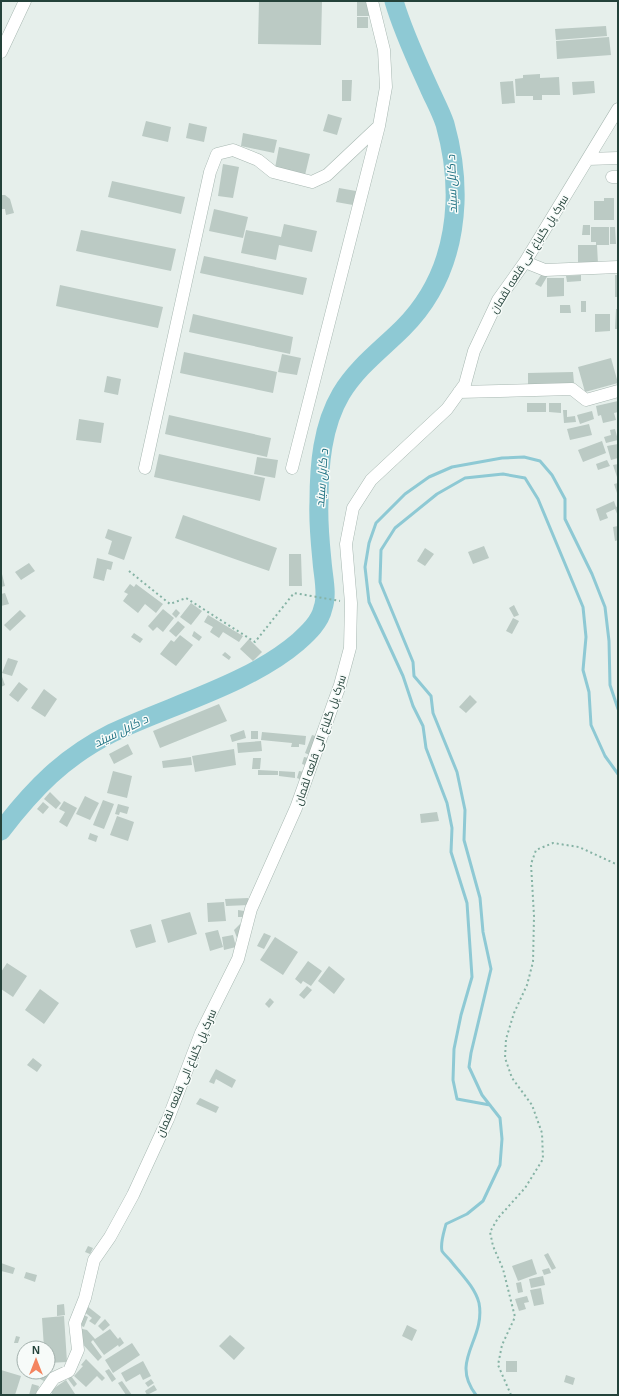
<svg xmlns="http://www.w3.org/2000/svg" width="619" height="1396" font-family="Helvetica,Cairo,sans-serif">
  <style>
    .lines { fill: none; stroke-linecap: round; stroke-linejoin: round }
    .stream { stroke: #8ec9d4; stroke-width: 3 }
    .river { stroke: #8ec9d4; stroke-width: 19 }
    .building { fill: #bbcac4 }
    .minor-casing { stroke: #a8b8b2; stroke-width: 13 }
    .path { stroke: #86b3a5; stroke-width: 2; stroke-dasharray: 2 3; stroke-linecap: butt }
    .minor { stroke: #fff; stroke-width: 12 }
    .labels { text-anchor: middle; stroke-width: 3; stroke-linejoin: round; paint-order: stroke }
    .street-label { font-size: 11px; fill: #24423a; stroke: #f7fbf9 }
    .water-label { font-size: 12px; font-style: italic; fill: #1c6f80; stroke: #f7fbf9 }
  </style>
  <rect width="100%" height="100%" fill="#e6efeb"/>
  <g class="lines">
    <path class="stream" d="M490 1105 457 1099 453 1080 454 1049 461 1015 472 977 467 903 451 852 452 828 447 803 426 748 423 726 413 706 403 676 369 602 365 567 369 543 376 523 405 494 429 477 452 467 502 458 524 457 540 461 552 475 565 499V519L592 574 605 607 609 641 610 685 618 709
      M476 1395C449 1360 486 1340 479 1303 475 1287 460 1273 450 1260 448 1258 444 1254 442 1251 440 1243 444 1232 446 1224L467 1214 483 1201 500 1165 502 1139 500 1118 482 1095 469 1067 471 1053 491 969 483 932 480 898 464 840 465 810 457 772 433 713 431 696 414 676 413 662 380 582 381 550 395 528 437 494 465 478 503 474 525 478 538 499 583 607 586 637 583 670 589 692 591 725 605 756 618 774"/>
    <path class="river" d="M1 831C33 789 64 757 112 733 171 705 249 684 298 642 308 633 320 622 323 608 328 594 323 576 322 561 320 541 318 522 319 502 319 466 322 426 341 394 357 367 382 349 403 328 437 294 453 250 455 203 456 177 452 149 445 124 441 112 435 101 430 90 417 61 403 32 394 1"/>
  </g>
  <path class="building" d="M259 1H322L321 45 258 44Z
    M357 1H370V16H357Z
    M357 17H368V28H357Z
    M606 26 607 36 556 40 555 29Z
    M609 37 611 55 557 59 556 41Z
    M540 74V78L559 77 560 95H542V100H533V96H516L515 79 523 78V75Z
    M342 80H352L351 101H342Z
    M513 81 515 103 502 104 500 82Z
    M594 81 595 93 573 95 572 82Z
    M328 114 342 118 337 135 323 131Z
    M146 121 171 127 168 142 142 136Z
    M189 123 207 127 204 142 186 138Z
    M243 133 277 140 274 153 241 146Z
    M279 147 310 154 305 175 275 168Z
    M223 164 239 167 233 198 218 196Z
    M112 181 185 197 181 214 108 197Z
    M339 188 356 191 353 205 336 202Z
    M1 195H5L10 199 14 213 6 215 5 209H1Z
    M604 198H614V220H594V201H604Z
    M214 209 248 217 243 238 209 231Z
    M284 224 317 231 312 252 279 245 276 260 241 253 246 230 281 237Z
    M583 225H590V235H582Z
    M591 227H609V245H596V242H591Z
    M610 227H615L616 244H610Z
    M81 230 176 249 171 271 76 251Z
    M578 245H597L598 264H578Z
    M204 256 307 278 303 295 200 273Z
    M541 275H548L541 287 535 284Z
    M581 275V281L567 282 566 276Z
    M615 275H618V297H615Z
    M547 278H564V296L547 297Z
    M60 285 163 307 158 328 56 306Z
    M581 301H586V312H581Z
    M560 305H570L571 313H560Z
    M616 309H618V329H615Z
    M193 314 293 337 290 354 189 332Z
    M595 314H610V331L595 332Z
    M184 352 277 372 273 393 180 373Z
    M282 354 301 358 297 375 278 372Z
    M611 358 618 383 585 392 578 367Z
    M573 372 574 383 528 385V373Z
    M107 376 121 379 118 395 104 392Z
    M618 401V412L614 413 616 420 603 423 601 415 598 416 596 406Z
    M527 403H546V412H527Z
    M549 403H561V413L549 412Z
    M563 410H567V417L575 416 576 422 564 423Z
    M592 411 594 419 580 424 577 415Z
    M169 415 271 438 267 457 165 434Z
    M79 419 104 423 101 443 76 440Z
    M589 424 592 435 570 440 567 429Z
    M615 429 618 440 606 443 604 437 611 435 610 430Z
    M602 441 606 453 583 462 578 450Z
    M618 444V458L611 460 607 446Z
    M159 454 265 478 260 501 154 477Z
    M257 457 278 460 275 478 254 474Z
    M607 460 610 466 598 470 596 464Z
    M618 464V480L613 465Z
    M618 483V496L614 484Z
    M614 501 616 507 618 506V516L615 509 606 513 608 518 600 521 596 509Z
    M183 515 277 548 269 571 175 538Z
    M618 526V540L615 541 613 527Z
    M108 529 132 537 124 560 108 554 112 541 105 538Z
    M484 546 489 558 473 564 468 552Z
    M425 548 434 554 425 566 417 561Z
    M289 554H301L302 586H289Z
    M97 558 113 562 111 570 107 569 104 581 93 578Z
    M29 563 35 571 21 580 15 572Z
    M2 574 5 586 1 587V575Z
    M130 584 134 587 136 584 163 604 156 613 145 604 138 613 123 601 128 594 124 592Z
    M5 593 9 604 1 606V594Z
    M191 603 202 611 191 625 180 617Z
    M514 605 519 615 514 617 509 608Z
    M163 609 174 618 163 632 157 627 153 631 148 626Z
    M176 609 180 613 176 618 172 614Z
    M20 610 26 616 10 631 4 625Z
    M208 615 243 636 239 642 223 632 219 638 210 632 213 627 204 622Z
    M513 618 519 621 512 634 506 631Z
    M178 621 185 627 176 637 169 631Z
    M194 631 202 637 199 641 192 636Z
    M134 633 143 639 140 643 131 637Z
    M180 635 193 645 176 666 160 654 171 640 174 642Z
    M249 639 262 652 253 661 240 649Z
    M225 652 231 657 229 660 222 655Z
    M8 658 18 661 12 676 2 673Z
    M1 674 5 685 1 687Z
    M19 682 28 689 18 702 9 695Z
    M44 689 57 699 45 717 31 708Z
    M470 695 477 702 466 713 459 707Z
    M219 704 227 721 160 748 153 731Z
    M244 730 246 738 232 742 230 735Z
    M251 731H258V739H251Z
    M262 732 306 736 305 745 299 744V747H291L292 743 261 740Z
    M312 735 319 737 312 756 305 753Z
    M261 741 262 751 238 753 237 743Z
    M128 744 133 754 114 764 109 754Z
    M234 749 236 765 195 772 192 756Z
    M191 757 192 765 163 768 162 761Z
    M304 757 309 758 308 766 302 764Z
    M253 758H261L260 769H252Z
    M258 770 278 771V775H258Z
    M113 771 132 776 127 798 107 793Z
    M279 771 295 772V778L279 776Z
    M299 771 305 772 302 780 297 778Z
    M50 792 61 803 56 809 44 799Z
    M85 796 99 803 90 820 76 814Z
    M103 800 114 804 104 829 93 825Z
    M64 801 77 808 67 827 59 822 65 812 59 809Z
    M43 802 49 807 43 814 37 809Z
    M118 804 129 807 127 814 120 812 119 815 115 814Z
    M437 812 439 821 421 823 420 814Z
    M117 816 134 822 128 841 110 835Z
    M90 833 98 836 96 842 88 839Z
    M248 898 249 905 226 906 225 899Z
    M224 902 226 921 208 922 207 903Z
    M238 910 244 911 243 917H238Z
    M190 912 197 934 168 943 161 920Z
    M151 924 156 942 136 948 130 930Z
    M240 924 244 933 240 946 234 930Z
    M218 930 223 947 210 951 205 933Z
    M264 933 271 936 264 949 257 946Z
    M233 935 236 947 224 950 222 937Z
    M275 937 298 952 283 975 260 960Z
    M308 961 322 971 311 986 303 981 301 984 295 979Z
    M7 963 27 976 13 997 1 989V972Z
    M329 966 345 979 334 994 318 981Z
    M307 986 312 990 304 999 299 995Z
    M40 989 59 1003 44 1024 25 1010Z
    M270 998 274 1002 269 1008 265 1004Z
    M33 1058 42 1065 37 1072 27 1065Z
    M216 1069 236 1080 232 1088 216 1079 214 1084 209 1082Z
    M200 1098 219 1107 216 1113 196 1104Z
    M88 1246 93 1248 90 1254 85 1252Z
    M548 1253 556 1268 552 1270 544 1255Z
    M532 1259 537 1274 518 1281 512 1266Z
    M1 1263 15 1268 13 1274 1 1271Z
    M549 1268 551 1273 544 1275 542 1270Z
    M26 1272 37 1275 35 1282 24 1278Z
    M543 1276 545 1285 531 1288 529 1279Z
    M521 1282 523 1292 518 1293 516 1283Z
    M541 1288 544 1304 534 1306 530 1290Z
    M527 1296 529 1302 524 1303 526 1309 519 1311 515 1299Z
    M64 1304 65 1315 57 1316V1305Z
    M87 1306 101 1317 95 1325 89 1321 92 1318 83 1311Z
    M84 1315 88 1317 84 1327 79 1325Z
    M64 1316 67 1362 48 1363V1348H44L42 1318Z
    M105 1319 110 1325 103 1331 98 1326Z
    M407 1325 417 1330 412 1341 402 1336Z
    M78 1328 87 1330 95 1339 110 1329 118 1339 120 1337 124 1343 119 1347 118 1345 104 1355 93 1340 91 1342 102 1357 98 1361 79 1340Z
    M230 1335 245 1348 234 1360 219 1346Z
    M16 1336 20 1337 18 1343H14Z
    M132 1343 140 1355 113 1373 105 1360Z
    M86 1359 105 1378 102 1381 97 1376 86 1387 74 1376 83 1366 81 1365Z
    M143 1361 151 1376 143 1380 140 1374 126 1382 121 1373Z
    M506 1361H517V1372H506Z
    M109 1369 116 1379 112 1382 105 1371Z
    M1 1370 21 1376 15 1395H1Z
    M48 1371 51 1372 46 1382 40 1379 44 1372Z
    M566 1375 575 1378 573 1385 564 1382Z
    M71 1376 77 1384 74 1387 68 1379Z
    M151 1379 154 1383 148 1387 145 1383Z
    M66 1380 75 1394 53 1395 50 1391Z
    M122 1381 132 1395H126L118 1383Z
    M32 1384 39 1386 37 1395H29Z
    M154 1385 157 1390 147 1395 145 1391Z"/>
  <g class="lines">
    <g class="minor-casing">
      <path id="minor" d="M1 52 25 1
        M588 159 618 158
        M612 177H618
        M525 262 545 270 618 267
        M459 392 572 389 586 400 618 391
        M145 468 210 172 217 154 233 150 258 160 273 172 312 182 327 175 379 126
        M292 468 379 126 386 87 384 50 372 1
        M42 1395 54 1378 69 1371 78 1350 75 1323 85 1298 94 1260 110 1237 133 1195 168 1119 201 1033 238 959 251 909 296 808 340 685 350 648 351 603 346 544 353 508 371 480 447 409 465 384 474 351 498 300 525 262 618 109"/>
    </g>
    <path class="path" d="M129 571 170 604 186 598 255 642 294 593 340 601
      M511 1395 498 1365 502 1345 515 1317 503 1269 493 1246 490 1232 498 1218 525 1188 543 1159 542 1133 532 1105 512 1078 505 1058 506 1039 514 1013 527 985 533 962 534 916 531 864 536 850 553 843 579 847 618 865"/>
    <use href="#minor" class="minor"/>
  </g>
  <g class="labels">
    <g class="street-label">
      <text transform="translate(529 254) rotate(-58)" y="4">سرک پل گلباغ الی قلعه لقمان</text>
      <text transform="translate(320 740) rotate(-71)" y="4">سرک پل گلباغ الی قلعه لقمان</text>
      <text transform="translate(186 1073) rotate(-67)" y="4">سرک پل گلباغ الی قلعه لقمان</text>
    </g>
    <g class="water-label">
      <text transform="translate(452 184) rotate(-92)" y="4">د کابل سيند</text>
      <text transform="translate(322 478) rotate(-86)" y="4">د کابل سيند</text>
      <text transform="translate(121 731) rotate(-26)" y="4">د کابل سيند</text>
    </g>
  </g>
  <rect width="619" height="1396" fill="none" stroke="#24423a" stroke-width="4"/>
  <g transform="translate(36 1360)"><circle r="19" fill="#f7fbf9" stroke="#a3b1ad"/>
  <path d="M0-3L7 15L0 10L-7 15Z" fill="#f4845f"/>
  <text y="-6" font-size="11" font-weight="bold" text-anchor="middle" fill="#24423a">N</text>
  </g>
</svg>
